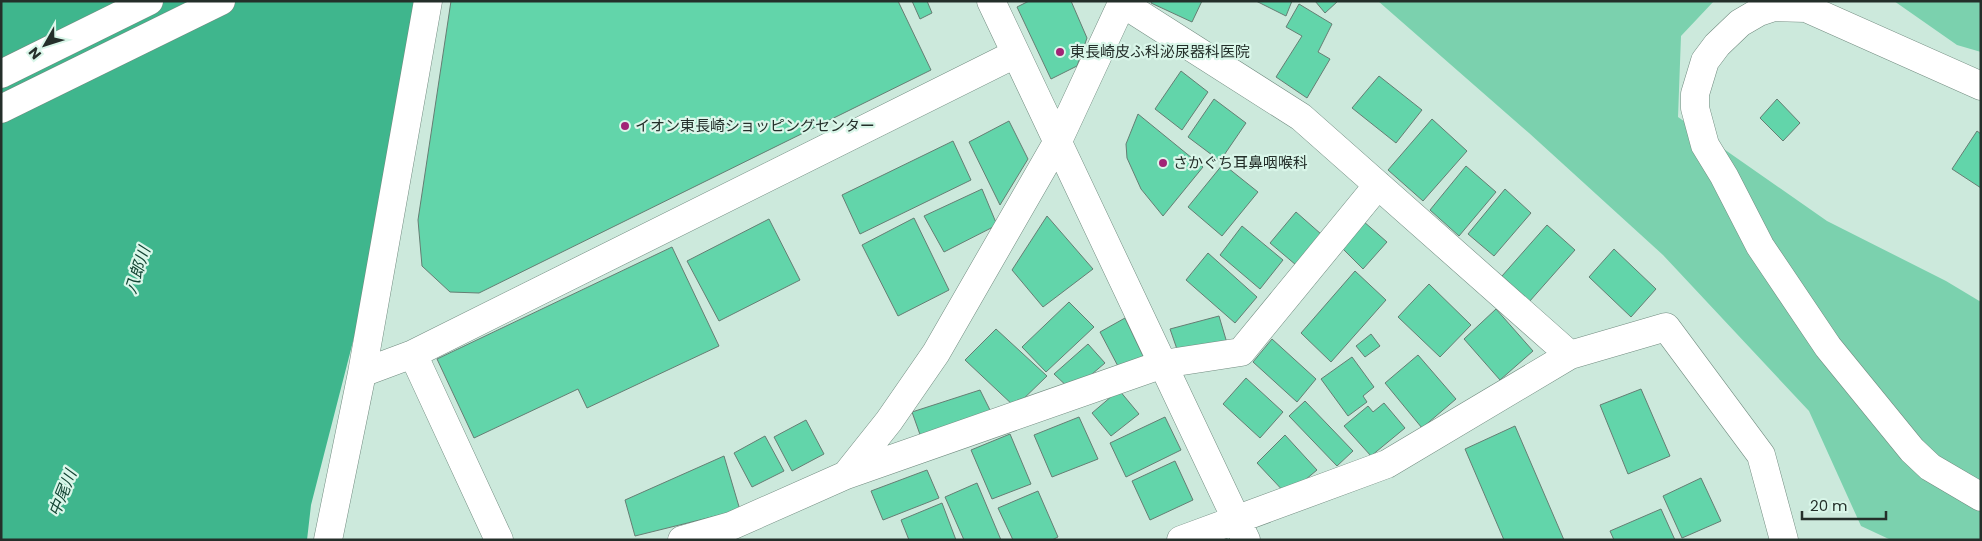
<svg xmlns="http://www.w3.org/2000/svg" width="1982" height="541" font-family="Poppins,'Noto Sans JP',sans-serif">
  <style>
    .green { fill: #7bd1ae }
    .water { fill: #3fb68d }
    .building { fill: #62d5aa; stroke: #657e73 }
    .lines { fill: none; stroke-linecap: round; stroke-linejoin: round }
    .minor-casing { stroke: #728c80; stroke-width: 29 }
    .minor { stroke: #fff; stroke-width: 28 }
    .poi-dot { fill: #a22476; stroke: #d9f6e9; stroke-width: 2 }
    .labels { text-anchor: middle; stroke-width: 4.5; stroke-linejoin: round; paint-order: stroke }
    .poi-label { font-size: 15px; fill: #242f2a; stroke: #d9f6e9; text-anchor: start }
    .water-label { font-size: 16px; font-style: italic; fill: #134433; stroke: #d9f6e9 }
  </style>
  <rect width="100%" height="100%" fill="#cce9dc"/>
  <path class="green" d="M1378 1H1714L1681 36 1678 117 1827 221 1946 281 1981 302V540H1891L1861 526 1809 411 1663 255 1529 133Z
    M1894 1H1981V52L1957 45Z"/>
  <path class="water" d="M1 1H418L359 318 311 505 307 540H1Z"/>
  <path class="building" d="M451 1H898L931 70 479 293 450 292 422 266 418 220Z
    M912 1H927L932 13 920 19Z
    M1029 1H1071L1087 38 1077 66 1051 79 1017 7Z
    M1152 1H1202L1192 22 1151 3Z
    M1256 1H1292L1286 16Z
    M1315 1H1338L1325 13Z
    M1299 4 1332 24 1318 52 1330 59 1307 98 1276 77 1302 36 1286 27Z
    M1181 71 1208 92 1182 130 1155 109Z
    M1379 76 1422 110 1396 143 1352 108Z
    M1214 99 1246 123 1220 161 1188 137Z
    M1777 99 1800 123 1783 141 1760 118Z
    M1138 114 1203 167 1163 216 1141 189 1127 158 1126 144Z
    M1432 119 1467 151 1423 201 1388 170Z
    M1009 121 1028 159 1000 205 969 142Z
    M1977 131 1981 134V188L1952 169Z
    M953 141 971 180 860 234 842 195Z
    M1223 164 1258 192 1222 236 1188 207Z
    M1466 166 1496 192 1459 236 1430 210Z
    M982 189 997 225 944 252 924 216Z
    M1505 189 1531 213 1494 256 1468 234Z
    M1296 212 1321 234 1296 265 1270 243Z
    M1047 216 1093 269 1043 307 1012 270Z
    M914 218 949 290 898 316 862 245Z
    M769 219 800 280 719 321 687 261Z
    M1363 221 1387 242 1363 269 1341 247Z
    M1547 225 1575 250 1529 302 1502 276Z
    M1242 226 1283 260 1260 289 1220 255Z
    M672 247 719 346 587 408 578 389 474 438 437 359Z
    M1614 249 1656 289 1631 317 1589 277Z
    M1208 253 1257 297 1235 323 1186 280Z
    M1355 271 1386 300 1331 362 1301 333Z
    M1429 284 1471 325 1440 357 1398 317Z
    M1069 302 1094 327 1046 372 1022 347Z
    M1496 309 1533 351 1500 380 1464 339Z
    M1219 316 1227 343 1179 355 1170 329Z
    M1125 318 1144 358 1120 370 1100 332Z
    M996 329 1047 376 1015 407 965 360Z
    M1371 334 1380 346 1365 357 1356 346Z
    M1272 339 1316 379 1297 402 1253 362Z
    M1088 344 1105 363 1072 391 1054 374Z
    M1418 355 1456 399 1422 428 1385 383Z
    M1352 357 1374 387 1363 396 1367 402 1348 416 1321 379Z
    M1246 378 1283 412 1260 438 1223 404Z
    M1641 389 1670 456 1628 474 1600 405Z
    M980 390 992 414 923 443 912 412Z
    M1119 390 1139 414 1111 436 1092 413Z
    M1305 401 1353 451 1337 466 1289 416Z
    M1384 403 1405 428 1371 456 1344 426 1368 406 1373 412Z
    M1079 417 1098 459 1052 477 1034 435Z
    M1165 417 1181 450 1126 477 1110 443Z
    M806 420 824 454 792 471 774 437Z
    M1515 426 1564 540H1504L1465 449Z
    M1010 434 1031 484 992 499 971 450Z
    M1285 435 1317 470 1287 495 1257 463Z
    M765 436 784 471 752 487 734 453Z
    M724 456 740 510 635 536 625 500Z
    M1175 461 1193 500 1150 520 1132 481Z
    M927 470 939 498 883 520 871 491Z
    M1701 478 1721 521 1682 538 1663 496Z
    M977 483 1001 540H964L945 497Z
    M1038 491 1058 537 1052 540H1013L998 508Z
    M942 503 956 540H909L901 520Z
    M1661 509 1675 540H1614L1610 531Z"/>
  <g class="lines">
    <g class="minor-casing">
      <path id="minor" d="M991 1 1246 540
        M1122 3 1301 117 1570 355
        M1 74 149 1
        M1981 86 1806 8 1774 7 1759 12 1740 23 1717 45 1705 61 1695 94V108L1705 145 1724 176 1760 246 1828 347 1912 450 1930 467 1981 497
        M1 109 221 1
        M362 373 428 1
        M846 475 889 421 936 353 1058 141 1123 1
        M328 540 362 373 413 354
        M499 540 413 354 1015 54
        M682 540 731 526 846 475 1163 364 1241 352 1378 185
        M1181 540 1387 464 1570 355 1666 327 1761 455 1784 540"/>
    </g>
    <use href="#minor" class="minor"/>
  </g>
  <g class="poi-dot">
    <circle cx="1060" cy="52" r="5"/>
    <circle cx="625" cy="126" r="5"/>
    <circle cx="1163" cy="163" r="5"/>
  </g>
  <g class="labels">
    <g class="poi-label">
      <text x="1070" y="57">東長崎皮ふ科泌尿器科医院</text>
      <text x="635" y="131">イオン東長崎ショッピングセンター</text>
      <text x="1173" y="168">さかぐち耳鼻咽喉科</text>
    </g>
    <g class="water-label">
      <text transform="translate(137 270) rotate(-72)" y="6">八郎川</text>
      <text transform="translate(62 493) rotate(-68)" y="6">中尾川</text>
    </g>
  </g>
  <rect width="1982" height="541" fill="none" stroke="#242f2a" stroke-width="5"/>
  <g transform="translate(45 45) rotate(231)" stroke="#d9f6e9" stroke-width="4" paint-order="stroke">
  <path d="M0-4L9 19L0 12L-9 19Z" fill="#242f2a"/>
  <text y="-8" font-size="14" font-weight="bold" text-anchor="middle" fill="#242f2a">N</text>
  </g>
  <path d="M1802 511v8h84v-8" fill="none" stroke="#242f2a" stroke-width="2.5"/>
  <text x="1810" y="511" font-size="15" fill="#242f2a" stroke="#d9f6e9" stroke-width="4" paint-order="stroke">20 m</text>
</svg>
